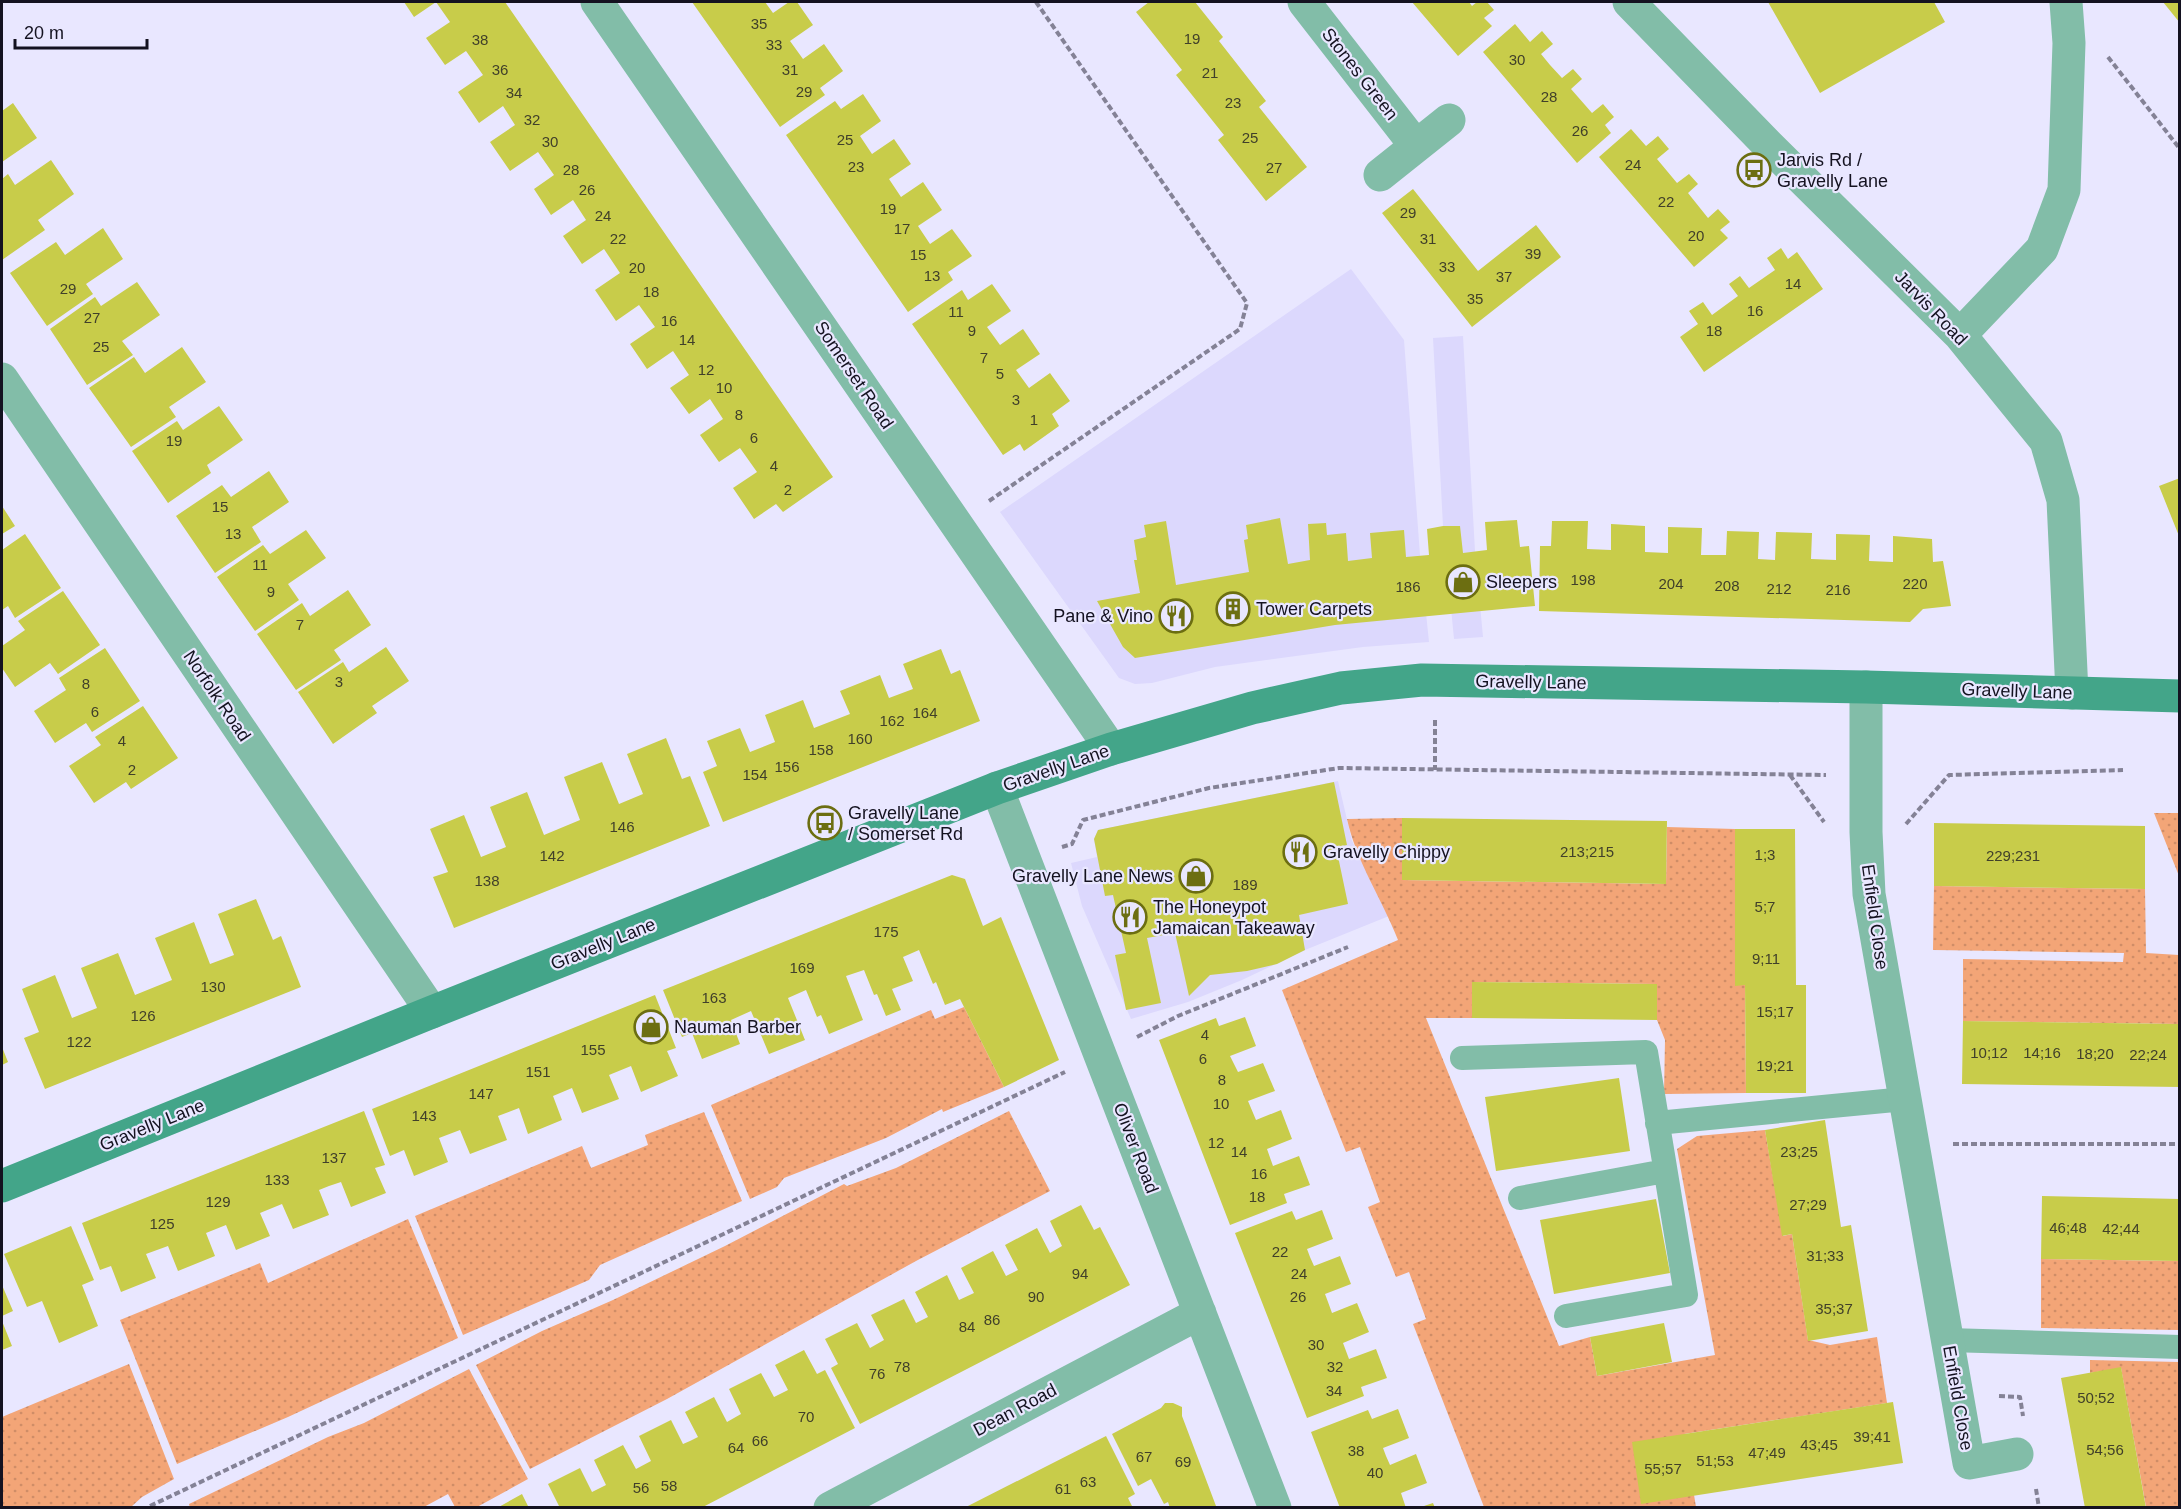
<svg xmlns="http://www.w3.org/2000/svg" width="2181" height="1509" font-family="Arial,sans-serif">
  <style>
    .built { fill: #dcd8fd }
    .garden { fill: url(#garden-dots) }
    .building { fill: #c8cc4a }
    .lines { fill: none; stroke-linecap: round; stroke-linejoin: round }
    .path { stroke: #848296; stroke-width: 4; stroke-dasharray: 6 3; stroke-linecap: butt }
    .lane { stroke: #82bda8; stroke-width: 24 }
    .street { stroke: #82bda8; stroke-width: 33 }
    .secondary { stroke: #43a589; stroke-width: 33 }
    .labels { text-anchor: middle; stroke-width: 4.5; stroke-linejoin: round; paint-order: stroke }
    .number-label { font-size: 15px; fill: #41402a }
    .street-label { font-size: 18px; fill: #141220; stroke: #e9e7ff }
    .poi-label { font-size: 18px; fill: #141220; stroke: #e9e7ff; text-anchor: start }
  </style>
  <defs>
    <pattern id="garden-dots" width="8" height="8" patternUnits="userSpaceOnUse" patternTransform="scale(1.5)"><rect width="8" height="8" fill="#f3a577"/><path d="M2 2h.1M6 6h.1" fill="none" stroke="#cf8d67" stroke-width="1.8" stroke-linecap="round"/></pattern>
  </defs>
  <rect width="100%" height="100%" fill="#e9e7ff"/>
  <path class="built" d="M1351 269 1404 340 1420 555 1429 642 1363 647 1215 667 1152 683 1135 684 1119 678 1000 512Z
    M1463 336 1475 551 1483 637 1454 639 1443 526 1433 338Z
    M1338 781 1352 841 1389 916 1305 950 1242 980 1188 1002 1131 1019 1082 906 1071 863 1097 857 1094 839 1098 830Z"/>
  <path class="garden" d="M2154 813H2179V876Z
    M1402 818V880L1666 884 1667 827 1735 829V985H1745L1746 1093 1664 1094 1665 1040 1657 1020V984L1472 982V1018H1426L1559 1346 1590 1337 1597 1376 1715 1355 1677 1149 1697 1136 1765 1130 1783 1236 1792 1234 1808 1340 1830 1345 1877 1337 1887 1403 1684 1434 1696 1507H1484L1413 1324 1426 1319 1409 1272 1396 1277 1368 1207 1380 1202 1360 1147 1346 1152 1282 990 1398 940C1382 899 1356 861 1347 819Z
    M1934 886 2145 889 2146 953 2179 955V1024L1963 1021V959L2123 962 2124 953 1933 950Z
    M964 1007 1004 1087 943 1112 942 1109 886 1138 784 1178 777 1187 750 1199 711 1105 931 1010 935 1019Z
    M1009 1111 1050 1191 916 1261 667 1399 530 1469 476 1365 542 1331 613 1300 725 1246 844 1184 847 1186 896 1168Z
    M704 1112 742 1201 600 1265 589 1280 463 1335 415 1216 582 1146 591 1168 648 1145 645 1135Z
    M408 1219 458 1338 288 1417 177 1464 120 1320 260 1263 268 1283Z
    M2041 1259 2179 1261V1330L2041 1328Z
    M2090 1360 2179 1362V1507H2146L2121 1368 2090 1373Z
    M129 1364 174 1479 142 1497 131 1507H2V1417Z
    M469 1369 528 1479 477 1507H455L448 1494 422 1508H190L189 1504 328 1437 364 1423Z"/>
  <path class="building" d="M404 2H505L833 477 783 512 776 504 754 519 733 488 757 472 740 448 719 462 700 435 723 419 710 399 689 414 670 388 689 375 673 351 647 369 630 344 655 327 639 305 616 321 595 290 620 273 604 249 582 264 563 236 586 220 573 200 551 215 534 189 554 175 538 152 510 171 490 142 515 125 503 106 479 123 458 92 483 75 466 51 445 65 426 38 450 22 436 2 414 17Z
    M692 2H765L773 13 789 2H797L813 25 790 41 803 59 824 44 843 71 820 88 825 95 780 127Z
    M1149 2H1195L1223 37 1219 41 1266 101 1259 107 1307 167 1266 201 1218 140 1224 135 1176 75 1182 70 1136 12Z
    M1412 2H1469L1472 6 1477 2H1487L1494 10 1484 18 1492 26 1458 56Z
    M1768 2H1934L1945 22 1820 93Z
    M2163 2H2180V23Z
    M1515 24 1530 42 1542 31 1553 44 1541 54 1550 65 1562 78 1573 69 1582 79 1571 89 1592 113 1603 104 1614 117 1605 125 1611 133 1577 163 1483 52Z
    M863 94 881 121 860 136 872 154 894 139 911 164 889 179 901 197 923 182 942 210 918 226 930 244 952 229 972 256 948 272 953 280 908 312 786 135 835 101 841 109Z
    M13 103 37 138 2 162V111Z
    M1631 129 1646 146 1658 136 1669 149 1657 159 1677 183 1689 174 1698 184 1688 193 1708 218 1718 209 1730 222 1720 230 1728 238 1694 267 1599 157Z
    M51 160 74 194 38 220 45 230 2 260V179L8 174 15 185Z
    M1413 189 1478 271 1536 225 1561 257 1472 327 1382 213Z
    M103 228 123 259 86 284 93 294 47 326 10 273 56 242 65 255Z
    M1781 248 1788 259 1797 252 1823 289 1704 372 1680 337 1698 324 1689 311 1703 302 1712 315 1738 296 1729 284 1740 276 1749 288 1775 270 1767 258Z
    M137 282 160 315 122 341 133 355 87 385 50 329 95 297 101 306Z
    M992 284 1011 311 987 327 1000 345 1023 329 1040 354 1016 370 1029 388 1050 373 1070 401 1052 414 1059 426 1024 451 1020 444 1003 455 912 324 962 290 968 300Z
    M182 347 206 382 169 407 176 417 131 447 89 388 134 357 145 373Z
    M219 406 243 440 207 465 211 473 168 503 132 451 177 421 183 430Z
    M269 471 289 502 252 527 261 542 215 573 176 516 222 485 231 497Z
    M2180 478V536H2179L2159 486Z
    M2 506 15 526 2 534Z
    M1280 518 1288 564 1310 560 1308 524 1326 523 1327 535 1346 533 1348 561 1372 558 1370 533 1404 530 1406 557 1429 555 1427 529 1443 526H1460L1463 553 1487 550 1485 522 1517 520 1520 547 1529 546 1535 606 1335 625 1135 658 1123 647 1097 601 1140 593 1134 560H1137L1134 540 1146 537 1144 525 1166 521 1176 585 1249 572 1244 540 1248 539 1246 525Z
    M1552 521H1588L1587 549 1611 550V524L1645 526V552L1668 553V527L1702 528 1701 555H1726L1727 531 1759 532 1758 559 1775 560 1776 532 1812 533 1811 559 1836 560V534L1870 535 1869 561 1893 562V536L1932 539 1933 562 1943 561 1951 606 1923 609 1910 622 1539 611 1540 546H1551Z
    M306 530 326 558 288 584 299 600 255 631 217 577 263 545 270 554Z
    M25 534 61 588 15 618 8 606 2 610V550Z
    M348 590 371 625 334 650 341 660 296 690 257 634 302 603 310 616Z
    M63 591 100 645 58 674 50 663 15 687 2 668V646L25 630 18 621Z
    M386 647 409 681 372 706 377 713 333 744 298 692 343 662 349 672Z
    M105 648 140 701 92 732 86 723 55 743 34 711 66 690 59 678Z
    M941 649 951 674 960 670 980 721 723 822 703 772 717 766 707 741 740 728 750 752 775 742 765 715 803 700 814 728 850 714 840 691 880 675 889 698 913 689 903 664Z
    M143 706 178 758 131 789 126 782 94 803 69 766 101 745 95 737Z
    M666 738 682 779 690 776 710 826 454 928 433 877 448 872 430 829 464 815 481 857 506 847 490 807 527 792 544 835 580 820 564 777 602 762 619 804 643 794 627 754Z
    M1334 782 1347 845 1336 847 1348 904 1299 915 1305 950 1277 964 1247 971 1210 975 1189 996 1175 933 1147 938 1161 1003 1126 1010 1115 955 1126 953 1113 895 1105 896 1094 839 1098 830Z
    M1402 818 1667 821 1666 884 1402 880Z
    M1934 823 2145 826V889L1934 886Z
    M1735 829H1795L1796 985H1806V1093H1746L1745 985 1735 986Z
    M952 875 965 879 983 926 1001 917 1059 1060 1004 1087 960 999 945 1005 936 982 933 984 919 950 903 957 913 981 892 989 901 1010 886 1016 877 994 874 995 864 970 846 976 863 1020 829 1034 821 1015 817 1017 806 990 788 998 805 1040 769 1054 751 1011 731 1020 740 1044 702 1059 692 1033 682 1037 663 990Z
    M256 899 273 940 281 936 301 987 45 1089 24 1038 39 1032 22 989 55 975 72 1018 97 1008 81 968 118 953 135 995 172 980 155 938 194 922 210 964 234 955 218 914Z
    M1472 982 1657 984V1020L1472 1018Z
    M655 995 676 1048 667 1051 678 1076 641 1092 631 1066 609 1075 619 1099 582 1113 572 1088 553 1096 562 1120 528 1134 519 1108 498 1116 507 1140 470 1154 460 1130 439 1138 448 1162 414 1176 404 1150 390 1156 372 1109Z
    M1245 1017 1256 1046 1230 1056 1238 1072 1263 1063 1275 1091 1248 1101 1256 1120 1281 1110 1292 1139 1267 1149 1273 1166 1299 1156 1310 1185 1284 1194 1287 1203 1230 1225 1159 1040 1216 1018 1219 1026Z
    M1963 1021 2180 1024V1087L1962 1084Z
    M2 1047 8 1062 2 1065Z
    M1619 1078 1630 1151 1496 1171 1485 1097Z
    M364 1111 385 1165 375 1168 386 1193 351 1207 341 1182 329 1186 319 1190 329 1215 293 1229 282 1204 260 1213 270 1236 236 1250 226 1225 206 1233 215 1256 178 1271 168 1246 146 1254 156 1278 121 1292 111 1266 100 1270 82 1223Z
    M1825 1120 1841 1227 1851 1225 1868 1331 1808 1341 1792 1234 1782 1236 1765 1130Z
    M2042 1196 2180 1199V1261L2041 1259Z
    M1656 1199 1670 1273 1554 1294 1540 1220Z
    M1081 1205 1094 1230 1100 1227 1130 1285 860 1424 831 1368 838 1364 825 1339 857 1323 870 1348 884 1340 871 1315 904 1299 916 1323 928 1317 915 1292 947 1275 959 1300 974 1293 961 1268 993 1251 1006 1276 1018 1270 1005 1245 1037 1228 1050 1253 1062 1246 1050 1221Z
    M1322 1210 1333 1239 1307 1249 1310 1257 1314 1266 1340 1256 1351 1284 1325 1294 1328 1302 1332 1313 1357 1303 1369 1332 1343 1343 1349 1359 1376 1349 1387 1378 1361 1387 1364 1396 1307 1418 1235 1233 1292 1211 1296 1220Z
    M71 1226 94 1280 82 1285 98 1326 59 1343 42 1301 27 1307 4 1254Z
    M2 1285 13 1311 2 1316Z
    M2 1321 12 1346 2 1350Z
    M1664 1323 1672 1362 1597 1376 1590 1337Z
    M804 1350 817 1374 825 1370 855 1428 701 1508H560L548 1484 580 1468 592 1492 606 1485 594 1460 623 1445 636 1469 651 1461 639 1436 671 1420 683 1444 690 1441 698 1437 685 1412 714 1397 727 1422 741 1414 729 1389 761 1373 774 1397 788 1390 775 1365Z
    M2121 1367 2146 1508H2085L2061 1378Z
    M1893 1402 1903 1463 1641 1504 1632 1442Z
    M1165 1403H1173L1182 1407V1416L1216 1506 1170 1508 1168 1502 1164 1504 1151 1479 1138 1486 1112 1434 1161 1408Z
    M1398 1409 1409 1438 1383 1448 1386 1456 1390 1465 1416 1454 1427 1483 1401 1493 1406 1508H1340L1311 1432 1368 1410 1372 1419Z
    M1106 1436 1135 1494 1128 1498 1133 1508H964Z
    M522 1494 529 1508H497Z
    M1433 1503 1435 1508H1421V1507Z"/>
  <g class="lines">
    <path class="path" d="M2108 57 2180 149
      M989 501 1240 329 1247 303 1036 2
      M1435 720V770
      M1790 775 1824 822
      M1906 824 1949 775 2123 770
      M1062 847 1072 844 1083 820 1209 788 1339 768 1826 775
      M1137 1037 1178 1016 1348 947
      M1953 1144H2180
      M1999 1396 2020 1397 2023 1416
      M2036 1489 2039 1508
      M150 1506 1065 1072"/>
    <path class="lane" d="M1462 1058 1646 1052 1686 1295 1566 1316
      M1657 1123 1905 1099
      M1520 1198 1665 1171
      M1948 1340 2180 1347"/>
    <path class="street" d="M597 2 1111 749
      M1304 2 1416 146
      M1629 2 1768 145 1960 335 2046 441 2063 500 2072 693
      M1380 175 1449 120
      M1960 335 2042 249 2064 190 2069 43 2066 2
      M2 379 432 1012
      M1866 687V832L1869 894 1969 1463 2017 1454
      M997 788 1275 1508
      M830 1508 1200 1313"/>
    <path class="secondary" d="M2 1186 432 1012 997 788 1111 749 1252 708 1341 688 1422 680 1866 687 2180 696"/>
  </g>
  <defs>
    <g id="bus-ring" transform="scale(1.725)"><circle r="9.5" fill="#e9e7ff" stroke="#6c6e11" stroke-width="1.5"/><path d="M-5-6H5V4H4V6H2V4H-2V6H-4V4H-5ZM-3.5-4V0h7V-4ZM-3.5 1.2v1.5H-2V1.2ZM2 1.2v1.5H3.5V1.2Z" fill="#6c6e11"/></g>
    <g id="shop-ring" transform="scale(1.725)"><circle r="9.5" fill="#e9e7ff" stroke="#6c6e11" stroke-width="1.5"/><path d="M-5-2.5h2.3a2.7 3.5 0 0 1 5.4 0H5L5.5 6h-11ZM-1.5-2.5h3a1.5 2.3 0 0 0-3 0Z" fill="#6c6e11"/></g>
    <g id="building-ring" transform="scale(1.725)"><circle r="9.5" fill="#e9e7ff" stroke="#6c6e11" stroke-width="1.5"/><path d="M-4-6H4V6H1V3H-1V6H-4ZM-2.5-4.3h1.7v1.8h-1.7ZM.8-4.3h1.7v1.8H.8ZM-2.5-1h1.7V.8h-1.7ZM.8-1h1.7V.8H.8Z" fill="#6c6e11"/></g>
    <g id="restaurant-ring" transform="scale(1.725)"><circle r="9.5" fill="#e9e7ff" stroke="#6c6e11" stroke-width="1.5"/><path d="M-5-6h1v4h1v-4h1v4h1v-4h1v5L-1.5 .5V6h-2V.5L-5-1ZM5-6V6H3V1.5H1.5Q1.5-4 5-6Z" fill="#6c6e11"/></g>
  </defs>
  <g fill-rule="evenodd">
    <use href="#bus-ring" x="1754" y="170"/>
    <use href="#shop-ring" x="1463" y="582"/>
    <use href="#building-ring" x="1233" y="609"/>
    <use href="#restaurant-ring" x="1176" y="616"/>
    <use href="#bus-ring" x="825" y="823"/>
    <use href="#restaurant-ring" x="1300" y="852"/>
    <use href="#shop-ring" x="1196" y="876"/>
    <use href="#restaurant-ring" x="1130" y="917"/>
    <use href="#shop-ring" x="651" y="1027"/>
  </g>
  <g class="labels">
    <g class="number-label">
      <text x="759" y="29">35</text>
      <text x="1192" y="44">19</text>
      <text x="480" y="45">38</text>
      <text x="774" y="50">33</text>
      <text x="1517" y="65">30</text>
      <text x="500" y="75">36</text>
      <text x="790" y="75">31</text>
      <text x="1210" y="78">21</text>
      <text x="804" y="97">29</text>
      <text x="514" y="98">34</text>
      <text x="1549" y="102">28</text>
      <text x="1233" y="108">23</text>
      <text x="532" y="125">32</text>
      <text x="1580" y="136">26</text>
      <text x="1250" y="143">25</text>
      <text x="845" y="145">25</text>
      <text x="550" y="147">30</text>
      <text x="1633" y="170">24</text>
      <text x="856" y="172">23</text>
      <text x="1274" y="173">27</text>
      <text x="571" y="175">28</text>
      <text x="587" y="195">26</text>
      <text x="1666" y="207">22</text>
      <text x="888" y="214">19</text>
      <text x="1408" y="218">29</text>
      <text x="603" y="221">24</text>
      <text x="902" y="234">17</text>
      <text x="1696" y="241">20</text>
      <text x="618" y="244">22</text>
      <text x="1428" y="244">31</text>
      <text x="1533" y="259">39</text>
      <text x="918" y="260">15</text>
      <text x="1447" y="272">33</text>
      <text x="637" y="273">20</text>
      <text x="932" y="281">13</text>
      <text x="1504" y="282">37</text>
      <text x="1793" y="289">14</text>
      <text x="68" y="294">29</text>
      <text x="651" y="297">18</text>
      <text x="1475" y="304">35</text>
      <text x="1755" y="316">16</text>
      <text x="956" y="317">11</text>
      <text x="92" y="323">27</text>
      <text x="669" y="326">16</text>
      <text x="972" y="336">9</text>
      <text x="1714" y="336">18</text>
      <text x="687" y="345">14</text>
      <text x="101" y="352">25</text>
      <text x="984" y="363">7</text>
      <text x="706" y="375">12</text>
      <text x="1000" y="379">5</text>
      <text x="724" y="393">10</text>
      <text x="1016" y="405">3</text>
      <text x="739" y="420">8</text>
      <text x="1034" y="425">1</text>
      <text x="754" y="443">6</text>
      <text x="174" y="446">19</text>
      <text x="774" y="471">4</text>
      <text x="788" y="495">2</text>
      <text x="220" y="512">15</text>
      <text x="233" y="539">13</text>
      <text x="260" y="570">11</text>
      <text x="1583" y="585">198</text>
      <text x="1671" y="589">204</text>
      <text x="1915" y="589">220</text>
      <text x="1727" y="591">208</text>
      <text x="1408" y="592">186</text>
      <text x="1779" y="594">212</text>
      <text x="1838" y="595">216</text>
      <text x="271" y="597">9</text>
      <text x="300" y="630">7</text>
      <text x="339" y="687">3</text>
      <text x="86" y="689">8</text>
      <text x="95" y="717">6</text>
      <text x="925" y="718">164</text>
      <text x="892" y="726">162</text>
      <text x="860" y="744">160</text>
      <text x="122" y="746">4</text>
      <text x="821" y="755">158</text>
      <text x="787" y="772">156</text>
      <text x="132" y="775">2</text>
      <text x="755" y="780">154</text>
      <text x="622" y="832">146</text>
      <text x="1587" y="857">213;215</text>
      <text x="1765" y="860">1;3</text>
      <text x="552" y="861">142</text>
      <text x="2013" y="861">229;231</text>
      <text x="487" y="886">138</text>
      <text x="1245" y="890">189</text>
      <text x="1765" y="912">5;7</text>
      <text x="886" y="937">175</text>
      <text x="1766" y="964">9;11</text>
      <text x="802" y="973">169</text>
      <text x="213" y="992">130</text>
      <text x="714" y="1003">163</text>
      <text x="1775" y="1017">15;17</text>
      <text x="143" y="1021">126</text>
      <text x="1205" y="1040">4</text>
      <text x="79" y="1047">122</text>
      <text x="593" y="1055">155</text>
      <text x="1989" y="1058">10;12</text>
      <text x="2042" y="1058">14;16</text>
      <text x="2095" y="1059">18;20</text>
      <text x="2148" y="1060">22;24</text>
      <text x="1203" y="1064">6</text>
      <text x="1775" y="1071">19;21</text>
      <text x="538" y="1077">151</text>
      <text x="1222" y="1085">8</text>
      <text x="481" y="1099">147</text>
      <text x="1221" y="1109">10</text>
      <text x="424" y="1121">143</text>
      <text x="1216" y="1148">12</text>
      <text x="1239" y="1157">14</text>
      <text x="1799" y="1157">23;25</text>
      <text x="334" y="1163">137</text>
      <text x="1259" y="1179">16</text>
      <text x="277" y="1185">133</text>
      <text x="1257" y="1202">18</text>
      <text x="218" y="1207">129</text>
      <text x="1808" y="1210">27;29</text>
      <text x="162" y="1229">125</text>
      <text x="2068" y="1233">46;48</text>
      <text x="2121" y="1234">42;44</text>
      <text x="1280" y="1257">22</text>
      <text x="1825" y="1261">31;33</text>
      <text x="1080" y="1279">94</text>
      <text x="1299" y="1279">24</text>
      <text x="1036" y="1302">90</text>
      <text x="1298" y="1302">26</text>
      <text x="1834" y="1314">35;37</text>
      <text x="992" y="1325">86</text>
      <text x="967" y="1332">84</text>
      <text x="1316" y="1350">30</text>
      <text x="902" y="1372">78</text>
      <text x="1335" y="1372">32</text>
      <text x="877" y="1379">76</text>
      <text x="1334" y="1396">34</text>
      <text x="2096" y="1403">50;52</text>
      <text x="806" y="1422">70</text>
      <text x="1872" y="1442">39;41</text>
      <text x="760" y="1446">66</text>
      <text x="1819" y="1450">43;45</text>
      <text x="736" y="1453">64</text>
      <text x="2105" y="1455">54;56</text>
      <text x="1356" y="1456">38</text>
      <text x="1767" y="1458">47;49</text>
      <text x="1144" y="1462">67</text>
      <text x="1715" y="1466">51;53</text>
      <text x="1183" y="1467">69</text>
      <text x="1663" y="1474">55;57</text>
      <text x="1375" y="1478">40</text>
      <text x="1088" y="1487">63</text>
      <text x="669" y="1491">58</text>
      <text x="641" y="1493">56</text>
      <text x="1063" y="1494">61</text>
    </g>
    <g class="street-label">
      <text transform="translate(1360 74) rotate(52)" y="6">Stones Green</text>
      <text transform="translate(1931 308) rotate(46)" y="6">Jarvis Road</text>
      <text transform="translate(854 375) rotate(56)" y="6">Somerset Road</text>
      <text transform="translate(1531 682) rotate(1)" y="6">Gravelly Lane</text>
      <text transform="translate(2017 691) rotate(2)" y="6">Gravelly Lane</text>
      <text transform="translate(217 696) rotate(56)" y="6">Norfolk Road</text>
      <text transform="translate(1056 768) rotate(-19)" y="6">Gravelly Lane</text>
      <text transform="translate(1875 917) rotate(82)" y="6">Enfield Close</text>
      <text transform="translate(603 944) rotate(-22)" y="6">Gravelly Lane</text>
      <text transform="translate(152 1125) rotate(-22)" y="6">Gravelly Lane</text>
      <text transform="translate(1136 1148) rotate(69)" y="6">Oliver Road</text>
      <text transform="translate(1958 1398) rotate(80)" y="6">Enfield Close</text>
      <text transform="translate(1015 1410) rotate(-28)" y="6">Dean Road</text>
    </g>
    <g class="poi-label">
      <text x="1777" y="166">Jarvis Rd /<tspan x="1777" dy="21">Gravelly Lane</tspan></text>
      <text x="1486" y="588">Sleepers</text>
      <text x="1256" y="615">Tower Carpets</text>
      <text x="1153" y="622" text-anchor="end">Pane &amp; Vino</text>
      <text x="848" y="819">Gravelly Lane<tspan x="848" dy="21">/ Somerset Rd</tspan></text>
      <text x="1323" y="858">Gravelly Chippy</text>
      <text x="1173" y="882" text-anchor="end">Gravelly Lane News</text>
      <text x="1153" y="913">The Honeypot<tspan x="1153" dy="21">Jamaican Takeaway</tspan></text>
      <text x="674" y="1033">Nauman Barber</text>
    </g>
  </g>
  <rect width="2181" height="1509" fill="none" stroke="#141220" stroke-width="6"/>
  <path d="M15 39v9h132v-9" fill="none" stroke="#141220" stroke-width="3"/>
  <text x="24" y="39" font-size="18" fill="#141220" stroke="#e9e7ff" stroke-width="4.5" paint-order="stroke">20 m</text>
</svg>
